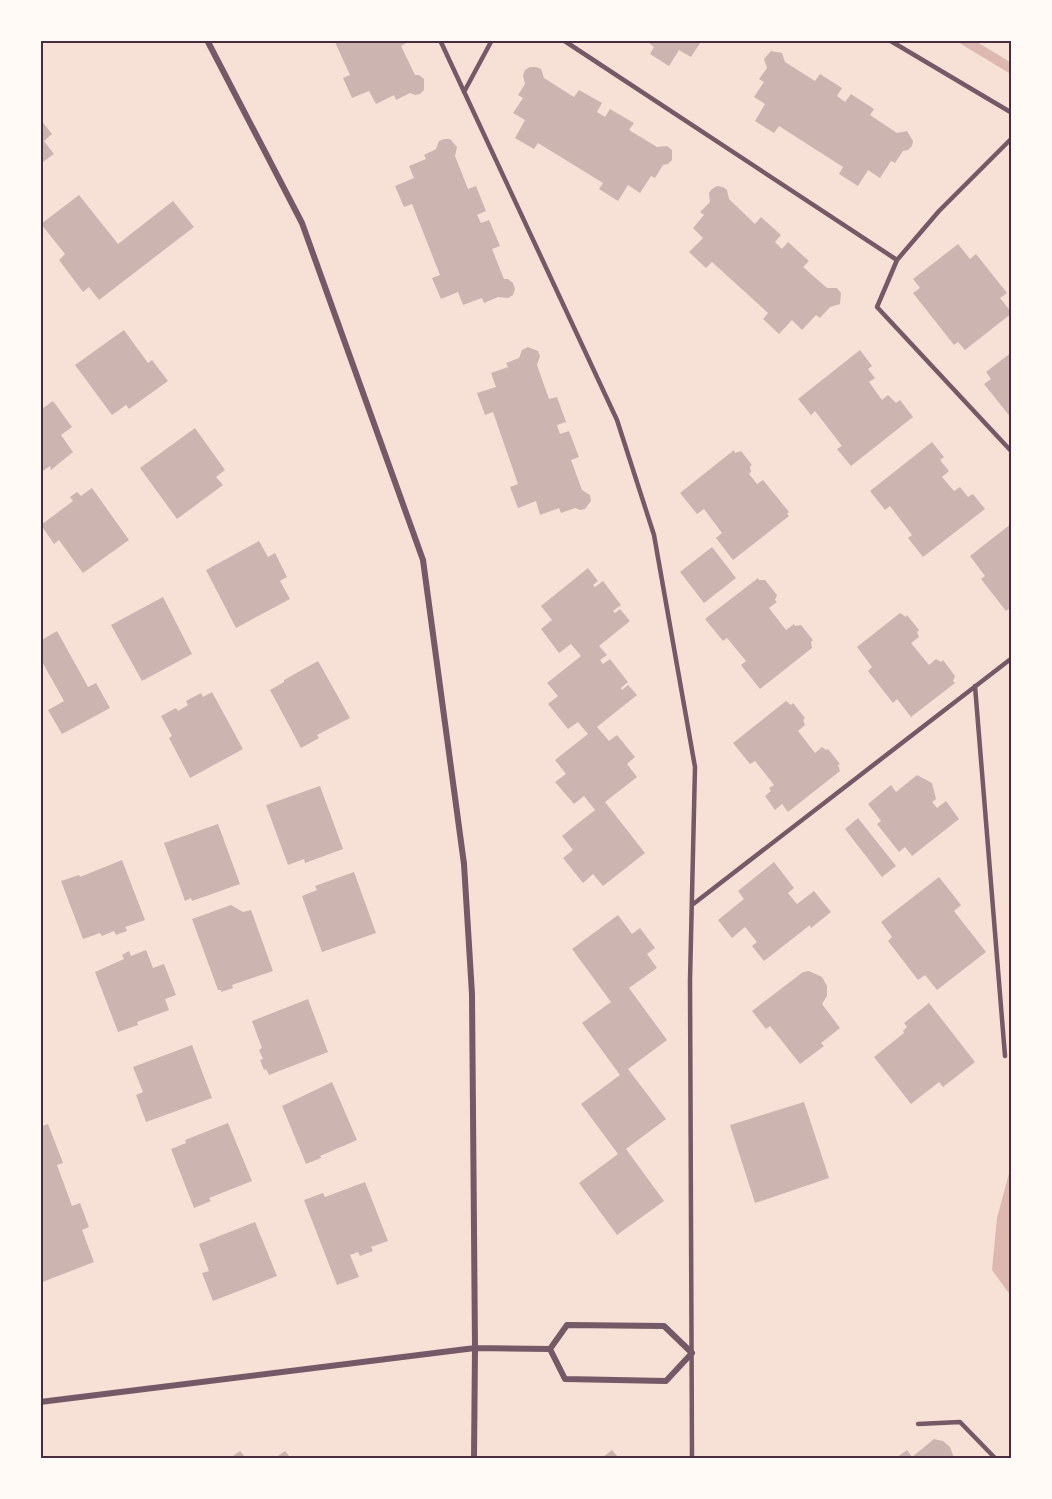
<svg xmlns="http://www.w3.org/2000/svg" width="1052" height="1499" font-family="Arial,sans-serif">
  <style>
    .water { fill: #dcb8b0 }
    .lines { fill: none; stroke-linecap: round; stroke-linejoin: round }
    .stream { stroke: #dcb8b0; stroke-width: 10 }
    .building { fill: #ccb4b1 }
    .service { stroke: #755966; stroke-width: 4.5 }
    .minor { stroke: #755966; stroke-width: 6 }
    .neatline { fill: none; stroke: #4a2c40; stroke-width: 2 }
  </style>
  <rect width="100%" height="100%" fill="#f7e1d7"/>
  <path class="water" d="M1011 1166V1296L992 1270 997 1218Z"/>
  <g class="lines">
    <path class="stream" d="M964 40 1012 69"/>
  </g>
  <path class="building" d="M334 40H407L408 42 401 46 415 75H419L424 79V90L420 94 415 95 410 93 396 100 394 95 376 104 369 91 352 98 343 78 350 75Z
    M645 40H702L691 57 679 50 669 66 650 54 654 47Z
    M771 51 782 53 785 62 815 81 820 74 842 88 837 96 845 102 851 94 874 109 870 115 897 133 907 131 913 141 912 146 908 150 903 151 895 163 891 161 880 178 868 170 858 186 839 174 843 167 779 126 774 133 755 121 765 104 754 97 764 82 759 79 767 68 764 59Z
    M530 67H536L541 69 544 78 574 97 579 90 602 103 597 112 605 117 610 109 634 123 629 130 657 147 667 146 672 150V160L668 164 663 165 655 178 651 176 640 193 628 185 618 201 599 189 603 183 538 143 534 149 515 138 525 120 513 113 523 98 518 95 525 84 523 75 525 70Z
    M40 119 52 134 44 141 54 154 40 164Z
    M444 139H450L457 147 455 156 468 189 476 186 486 211 477 215 481 223 489 220 500 246 492 249 504 279H508L513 283 515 289 513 295 508 298 498 297 484 303 482 298 463 305 458 292 441 299 432 278 440 275 412 204 404 207 395 186 414 178 409 166 426 159 424 155 436 149 439 141Z
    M717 186 723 187 727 190 729 199 755 224 761 217 781 235 775 242 782 249 788 242 809 261 803 267 827 288H837L841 293 840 304 830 307 820 318 816 315 802 330 792 320 779 334 763 319 768 313 712 262 706 268 689 252 703 238 693 228 704 215 700 212 710 202 709 193 712 189Z
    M79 195 118 244 173 201 194 227 99 300 89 287 83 292 59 260 65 254 41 224Z
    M958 244 970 259 976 254 1007 293 1000 298 1012 313 965 350 958 342 954 345 913 293 920 288 913 279Z
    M124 330 148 363 152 360 168 381 129 409 126 405 112 415 75 365Z
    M528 347 538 351 540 356 537 365 549 399 557 397 566 422 557 425 560 434 569 431 579 457 571 460 582 490 590 495 591 501 585 509 580 510 575 508 561 513 559 508 540 515 536 501 518 508 510 487 518 484 493 412 485 415 477 393 496 387 491 373 508 367 506 363 519 358 522 350Z
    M860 350 872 366 868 369 875 378 869 382 882 400 888 395 896 403 900 400 913 417 851 466 837 449 842 446 815 411 811 415 798 399Z
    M1012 352V419L984 384 991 379 986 372Z
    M53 401 72 427 61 435 73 452 51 470 50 466 40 473V404L43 408Z
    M195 428 225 470 216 477 223 485 177 519 140 468Z
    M932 442 944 457 940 460 949 471 942 477 954 491 960 487 968 497 973 494 985 509 923 557 908 538 912 535 890 506 885 510 870 491Z
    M734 450 735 453 741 451 752 465 750 466 751 472 749 474 757 484 763 480 789 512 787 514 789 516 733 560 716 538 722 533 704 509 697 514 680 493Z
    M92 488 129 540 83 573 59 540 54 544 41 525 73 501 70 497 77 492 81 496Z
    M1012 523V610L1010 608 1006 611 981 579 985 576 970 556Z
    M259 541 268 557 275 553 287 577 280 581 290 599 236 628 206 570Z
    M712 547 736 578 704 603 680 572Z
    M588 568 598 581 593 585 595 587 603 581 621 605 613 611 615 613 620 609 630 621 599 646 607 655 600 660 603 664 610 659 628 682 621 688 622 690 628 685 637 695 597 727 609 741 617 735 635 757 627 764 637 777 605 802 645 853 603 886 593 874 583 883 563 858 573 850 562 836 595 810 584 796 574 804 555 782 566 774 555 760 588 734 578 722 568 729 548 704 558 696 547 683 581 656 571 644 559 653 541 629 552 620 541 606Z
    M758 578 759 580H765L777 595 775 600 777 602 769 608 786 630 794 624 795 626 801 625 813 640 811 642 812 648 760 689 741 665 746 661 727 638 723 641 705 619Z
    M163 597 192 654 142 681 111 625Z
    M900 613 906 617 907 615 919 630 917 632 919 637 911 643 929 665 936 659 941 662 943 660 955 676 953 681 955 683 911 717 897 699 893 703 868 671 872 667 857 647Z
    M57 631 88 687 96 683 110 708 62 734 48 710 64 701 40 658V641Z
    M318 661 350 718 317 735 319 738 301 748 270 690 284 682V680Z
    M212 692 243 749 190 778 169 738 172 736 161 716 176 708 178 711 188 705 186 701 201 693 203 697Z
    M786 701 791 705 793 703 805 718 803 720 805 725 798 731 815 753 822 747 826 750 828 749 840 764 838 765 840 771 788 812 782 804 775 810 765 796 771 791 769 788 774 785 755 761 750 764 733 743Z
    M917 775 932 783 936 799 932 802 937 808 946 801 959 819 912 856 905 847 899 852 877 824 881 821 868 804 891 785 896 792Z
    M320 786 343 849 305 863 304 859 288 865 266 805Z
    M858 818 896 866 882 877 845 829Z
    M218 824 240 884 192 901 191 898 185 901 164 843Z
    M122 860 145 920 125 927 127 931 116 935 114 931 102 936 100 933 83 939 61 881 79 875 80 877Z
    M774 862 794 888 788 893 797 904 814 891 831 912 811 928 810 925 764 961 752 946 757 942 745 927 732 938 718 920 744 899 738 891Z
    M354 872 376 933 322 952 302 896 317 890 315 886Z
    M939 877 961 905 954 911 986 952 937 990 925 975 918 980 888 941 892 937 881 922Z
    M231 905 243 912 251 910 273 971 232 985 233 988 221 992V990H218L192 919Z
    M618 915 632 934 640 928 655 948 647 954 657 968 629 988 667 1040 628 1069 666 1119 626 1149 664 1201 617 1235 579 1183 618 1154 581 1104 620 1075 582 1023 611 1002 572 949Z
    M146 950 153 968 164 964 176 995 165 999 169 1010 137 1022 138 1025 118 1032 95 972 124 959 122 955 129 951 131 956Z
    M809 971 822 977 827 986V996L822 1004 840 1028 821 1043 824 1046 800 1064 770 1026 766 1029 752 1011 803 972Z
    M308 999 328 1052 269 1075 266 1069 264 1070 260 1060 263 1059 259 1050 262 1048 252 1021Z
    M929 1003 975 1062 943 1087 939 1082 911 1104 874 1057 904 1033 903 1031 907 1027 904 1023Z
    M192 1045 212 1098 146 1122 136 1095 143 1092 133 1067Z
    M332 1082 357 1140 320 1156 321 1158 306 1164 282 1106Z
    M804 1102 829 1178 755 1203 730 1125Z
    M228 1123 252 1181 209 1198 211 1201 194 1208 171 1149 186 1143 185 1140Z
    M48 1124 63 1163 57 1165 72 1206 80 1203 89 1227 82 1230 94 1262 40 1283V1127Z
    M365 1182 388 1241 371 1247 373 1251 360 1256 358 1252 350 1255 359 1277 337 1285 304 1200 323 1193 325 1197Z
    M255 1222 277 1276 213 1301 202 1273 209 1271 199 1244Z
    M934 1439 943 1441 950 1447 954 1458H896L907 1450 912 1457Z
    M612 1450 619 1458H602Z
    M240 1451 246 1458H230Z
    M285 1451 291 1458H275Z"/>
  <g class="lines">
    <path class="service" d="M440 40 617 420 654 535 695 767 690 980 692 1458
      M563 40 897 260 877 307 1012 452
      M889 40 1012 113
      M464 92 492 40
      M897 260 939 211 1012 138
      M975 686 1005 1056
      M692 905 1012 658
      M918 1424 960 1422 995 1458"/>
    <path class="minor" d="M567 1325 664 1326 692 1353 666 1381 565 1379 550 1349Z
      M40 1402 475 1348 472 994 464 864 423 560 302 223 207 40
      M474 1458 475 1348 550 1349"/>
  </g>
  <rect width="1052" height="1499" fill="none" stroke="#fffaf5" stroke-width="84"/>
  <rect x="42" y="42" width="968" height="1415" class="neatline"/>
</svg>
